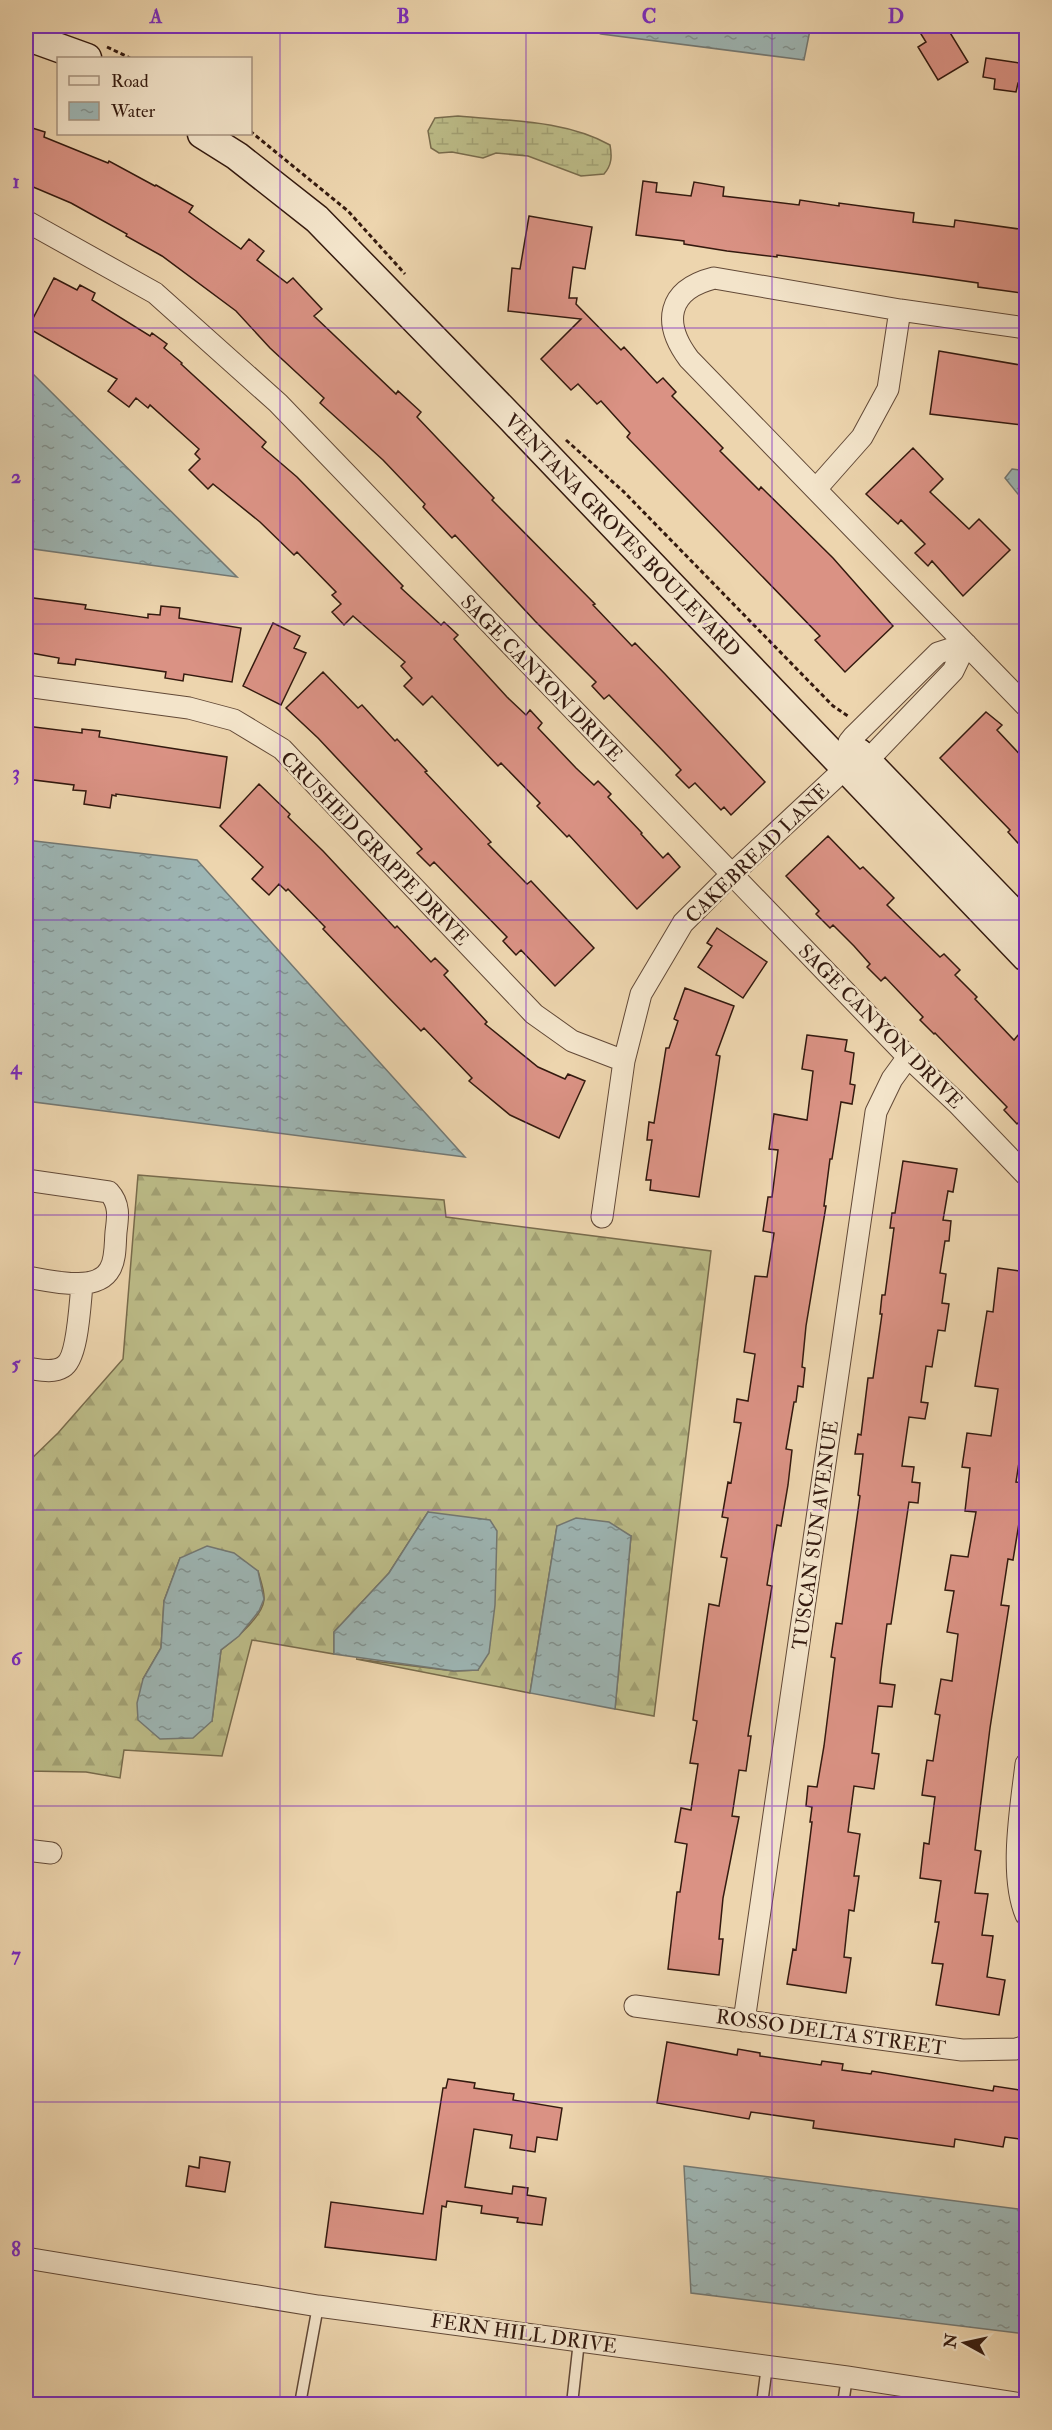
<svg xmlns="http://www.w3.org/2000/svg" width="1052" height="2430" font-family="'IM FELL Double Pica',serif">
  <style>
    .forest { fill: url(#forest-firs); stroke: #786b4c; stroke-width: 1.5; fill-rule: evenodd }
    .wetland { fill: url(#wetland-marsh); stroke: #786b4c; stroke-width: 1.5 }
    .water { fill: url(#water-ripples); stroke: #737873; stroke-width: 1.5 }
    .building { fill: #da9284; stroke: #341a0f; stroke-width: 1.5 }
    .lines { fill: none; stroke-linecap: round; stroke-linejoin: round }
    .lane-casing { stroke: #624937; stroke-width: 13 }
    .street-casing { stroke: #624937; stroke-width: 23 }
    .secondary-casing { stroke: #341a0f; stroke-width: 31 }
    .path { stroke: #341a0f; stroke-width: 3; stroke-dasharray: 4.5 3; stroke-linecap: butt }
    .lane { stroke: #f3e4ca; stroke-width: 10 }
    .street { stroke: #f3e4ca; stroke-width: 21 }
    .secondary { stroke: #f3e4ca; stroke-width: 28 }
    .grid { fill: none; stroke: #7b2cbf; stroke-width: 1.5; stroke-opacity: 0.55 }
    .labels { text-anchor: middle; stroke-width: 5; stroke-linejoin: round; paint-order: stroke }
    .street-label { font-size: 20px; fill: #341a0f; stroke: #f3e4ca }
    .neatline { fill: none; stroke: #7b2cbf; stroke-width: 2 }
    .grid-label { font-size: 20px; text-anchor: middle; font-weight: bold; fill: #7b2cbf }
  </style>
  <defs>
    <pattern id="forest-firs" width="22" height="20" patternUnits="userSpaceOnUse" patternTransform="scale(1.5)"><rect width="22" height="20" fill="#bcbc88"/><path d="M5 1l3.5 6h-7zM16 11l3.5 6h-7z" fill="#a2a174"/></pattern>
    <pattern id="wetland-marsh" width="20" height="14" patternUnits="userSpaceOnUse" patternTransform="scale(1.5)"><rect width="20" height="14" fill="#bcbc88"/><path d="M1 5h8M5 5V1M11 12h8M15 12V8" fill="none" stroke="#a2a174"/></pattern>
    <pattern id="water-ripples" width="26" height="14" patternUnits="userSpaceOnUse" patternTransform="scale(1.5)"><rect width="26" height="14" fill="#9db6b5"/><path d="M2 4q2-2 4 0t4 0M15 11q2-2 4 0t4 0" fill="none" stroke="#819392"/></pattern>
  </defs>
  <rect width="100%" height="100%" fill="#edd5ae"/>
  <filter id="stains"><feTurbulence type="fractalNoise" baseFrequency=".00333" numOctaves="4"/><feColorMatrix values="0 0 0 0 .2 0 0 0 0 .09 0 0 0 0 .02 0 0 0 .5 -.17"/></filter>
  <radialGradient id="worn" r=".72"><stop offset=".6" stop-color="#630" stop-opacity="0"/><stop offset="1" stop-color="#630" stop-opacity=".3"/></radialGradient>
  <path class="forest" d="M138 1175 444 1200 446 1217 711 1251 654 1716 615 1709 631 1536 557 1526 530 1693 356 1659 454 1671 478 1670 428 1512 389 1573 334 1632V1654L252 1640 222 1756 124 1750 120 1778 86 1772 26 1771V1464L58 1433 123 1359ZM180 1558 258 1571C260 1579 265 1591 264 1600 262 1618 234 1640 221 1650L212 1721 143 1679 161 1648 164 1601Z"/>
  <path class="wetland" d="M458 116C509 121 565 120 610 145 612 156 612 165 604 174L581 176 528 156 496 153 483 158 452 152 439 153 431 148 428 131 435 118Z"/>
  <path class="water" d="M585 26H834L833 30H810L804 60 601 34 586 28Z
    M26 367 237 577 26 548Z
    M1012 469 1026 471V504L1005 478Z
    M26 840 197 860 465 1157 26 1101Z
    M428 1512 490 1520 497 1531 495 1605 489 1653 478 1670 454 1671 334 1654V1632L389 1573Z
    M576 1518 609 1522 631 1536 615 1709 530 1693 557 1526Z
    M207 1546 234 1553 258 1571 264 1599 259 1611 239 1636 221 1650 212 1721 193 1738 160 1739 138 1720 137 1703 143 1679 161 1648 164 1601 180 1558Z
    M684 2166 1026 2210V2334L691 2293Z"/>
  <path class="building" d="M916 26H946L968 62 938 80 918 47 926 42Z
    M986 58 1026 64V84L1018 83 1016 92 994 89 995 79 983 77Z
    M26 126 45 132 44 137 108 163 109 161 155 186 156 185 193 206 189 212 241 249 249 239 264 251 257 260 287 283 293 278 322 309 314 316 396 394 398 391 421 412 417 417 494 498 492 500 595 604 593 605 632 646 635 643 665 674 765 782 731 815 724 807 721 810 695 783 689 788 676 775 681 770 664 752 609 695 604 699 592 686 596 682 535 621 455 535 452 538 423 507 425 504 383 460 320 403 324 398 270 348 236 311 162 256 126 236 127 234 71 203 26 184Z
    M643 181 657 183 656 192 691 196 694 182 724 187 723 196 799 205 800 200 839 206V203L883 209 914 213 913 222 954 227 955 220 1026 230V253L1021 293 978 287V283L930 276 777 255V257L727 251 684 244V241L636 235Z
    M529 216 592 227 585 269 573 267 569 298H577L576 304 621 350 624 347 657 383 663 378 676 392 672 396 723 448 720 451 759 490 761 487 833 558 893 626 845 672 815 640 820 636 627 437 630 433 601 401 597 404 578 384 571 390 541 359 581 319 508 311 512 268 520 269Z
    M54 278 77 290 80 285 95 293 92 300 150 336 152 333 167 344 164 348 182 363 181 364 266 442 262 447 297 477 403 586 401 588 441 625 444 622 458 635 454 639 507 697 526 715 530 710 542 723 538 728 576 768 594 785 598 781 611 794 608 797 642 833 641 834 663 858 668 853 680 867 637 909 569 835 567 837 537 806 540 803 501 763 498 766 432 696 423 705 404 686 412 678 401 666 405 662 353 616 344 625 332 612 341 604 332 595 336 592 297 552 294 555 260 522 213 484 208 489 189 470 200 459 195 454 199 449 150 405 148 408 136 398 129 407 108 391 117 379 28 328Z
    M939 351 1026 366V396L1022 425 930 414Z
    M913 448 943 479 930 492 969 529 979 519 1010 550 963 596 932 561 928 566 915 553 925 544 901 520 898 524 866 494Z
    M26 597 86 605 85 609 148 618V614L160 615 161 606 180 608 179 618 241 628 232 682 184 674 183 681 165 678 166 672 76 659 75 665 58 663 59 658 26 652Z
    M273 623 300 636 294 648 306 653 281 705 243 686Z
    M323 672 358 708 362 705 395 741 397 739 427 771 425 772 491 842 488 844 527 884 531 881 594 948 555 986 521 950 516 955 503 941 507 937 434 862 430 866 417 853 422 849 318 738 286 708Z
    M986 712 1002 725 997 730 1026 761V852L1008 832 1010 830 940 758Z
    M26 726 82 733V729L100 731 99 737 227 757 220 808 116 794V796L112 795 110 808 84 804 86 791 73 790 74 785 26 779Z
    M259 784 290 814 288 817 323 851 395 928 397 926 431 962 435 958 448 971 444 975 487 1022 485 1024 538 1067 565 1079 568 1074 585 1081 559 1138 510 1115 469 1081 472 1078 424 1028 421 1031 387 996 323 929 325 927 288 889 286 891 279 884 269 895 252 879 263 867 220 826Z
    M828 836 860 869 863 867 894 898 887 905 940 957 944 954 960 970 955 975 977 997 975 999 1014 1040 1019 1034 1026 1041V1115L1017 1124 1004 1110 1007 1107 935 1033 934 1034 920 1020 923 1017 885 977 881 981 867 967 870 964 854 946 833 925 830 928 816 914 819 911 786 876Z
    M717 928 767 962 743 998 698 967 712 946 707 943Z
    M685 988 734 1006 716 1055 720 1056 699 1197 650 1190 651 1180H646L652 1140H647L649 1122 654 1123 666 1048H669L678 1021 674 1019Z
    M807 1035 847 1040 845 1051 854 1053 850 1084 855 1085 852 1104 841 1102 832 1159H830L824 1206H826L806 1326 802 1367 805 1368 803 1387 798 1386 796 1402H794L786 1449 792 1450 788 1485 781 1526 777 1525 767 1585 772 1586 748 1736H751L746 1771 739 1770 732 1816 739 1817 723 1898 719 1939H723L719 1975 668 1969 677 1892H680L687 1844 675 1842 681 1808 691 1810 698 1764 690 1763 697 1721 693 1720 704 1639 709 1604 719 1606 727 1558 721 1557 728 1518 722 1517 728 1482 731 1483 741 1423 734 1422 737 1399 748 1401 755 1354 744 1352 755 1276 767 1277 774 1233 763 1231 768 1197H772L778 1150 769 1149 774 1114 807 1120 813 1071 802 1069Z
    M903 1161 957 1169 953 1192 948 1191 943 1220 951 1221 949 1241H945L940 1273 946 1274 942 1303 949 1304 945 1331 938 1330 932 1367 926 1366 921 1402 928 1403 925 1419 909 1417 902 1466 914 1467 912 1482 920 1483 918 1503 909 1502 891 1624H887L881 1671 880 1683 895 1685 892 1707 878 1706 872 1753 879 1754 874 1789 854 1786 848 1832 860 1834 854 1876H859L854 1911 849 1910 844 1957 851 1958 846 1993 787 1984 793 1949 796 1950 812 1822H810L812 1807 806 1806 808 1786 817 1787 824 1746 835 1658 831 1657 836 1623 842 1624 860 1496 858 1495 863 1454H855L858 1434 861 1435 868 1378H873L882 1314H880L882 1295H885L894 1228H890L892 1213H895Z
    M998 1268 1026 1272V1417L1016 1482 1026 1483 1023 1518 1020 1517 1013 1560 1008 1559 1001 1605 1009 1606 990 1728 975 1850 981 1851 975 1893 988 1894 982 1935 993 1936 987 1977 1005 1980 999 2015 936 2005 943 1964 932 1963 939 1922H935L941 1881 920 1878 924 1843 929 1844 935 1797 922 1795 927 1760 933 1761 940 1715 935 1714 941 1679 952 1681 958 1634 947 1632 954 1591 945 1590 951 1555 968 1557 976 1512 965 1511 970 1468 962 1467 967 1433 991 1436 998 1389 975 1386 987 1311 993 1312Z
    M667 2042 737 2055 738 2049 760 2053V2056L821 2065 822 2061 843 2064 842 2070 871 2074 872 2071 993 2091 994 2086 1026 2091V2140L1005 2137 1003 2147 955 2139 954 2147 813 2128 814 2121 751 2112 749 2119 657 2103Z
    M448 2079 475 2083 474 2088 514 2094 513 2100 562 2108 557 2140 537 2137 535 2152 510 2148 512 2135 474 2129 465 2187 512 2194 513 2186 528 2188 527 2195 546 2198 542 2225 517 2222 518 2218 481 2213 482 2206 447 2201 446 2207 442 2206 436 2260 325 2247 331 2202 423 2214 443 2088H446Z
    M200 2157 230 2162 225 2192 186 2186 189 2166 199 2168Z"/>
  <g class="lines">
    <g class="lane-casing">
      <path id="lane" d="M300 2404 318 2306
        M572 2404 579 2341
        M762 2404 767 2366
        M843 2404 847 2377"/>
    </g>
    <g class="street-casing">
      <path id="street" d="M26 221 155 293 278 403 908 1057 957 1103 1026 1175
        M1026 328 900 310 714 278C667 290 662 323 689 359L1026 706
        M816 489 862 437 888 389 900 310
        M26 686 189 708 234 720 282 749 534 1014 572 1041 624 1061
        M854 764 867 761 953 671 966 644
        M26 1180 109 1192C120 1204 118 1217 116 1232 115 1243 116 1259 110 1269 97 1294 47 1280 26 1277
        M602 1217 624 1061 641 994 683 923 732 874 836 777 845 766 849 742 853 737 938 653 966 644
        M26 1368C37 1369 52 1374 63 1367 78 1359 80 1302 82 1285
        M1026 1764C1021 1807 1009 1875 1026 1915
        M26 1850 51 1853
        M635 2006 962 2050 1016 2049 1026 2046
        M744 2021 876 1112 892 1079 908 1057
        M26 2258 318 2306 847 2377 1022 2404"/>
    </g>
    <g class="secondary-casing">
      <path id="secondary" d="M26 36 87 58
        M202 134 237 156 317 219 511 418 1026 957
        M859 753 1026 926"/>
    </g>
    <path class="path" d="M107 47 130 58
      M250 131 348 211 405 274
      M566 440 623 491 833 706 848 716"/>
    <use href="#lane" class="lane"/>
    <use href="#street" class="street"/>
    <use href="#secondary" class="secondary"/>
  </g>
  <path class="grid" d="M280 26V2404M526 26V2404M772 26V2404M26 328H1026M26 624H1026M26 920H1026M26 1215H1026M26 1510H1026M26 1806H1026M26 2102H1026"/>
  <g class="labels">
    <g class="street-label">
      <text transform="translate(623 535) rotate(46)" y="7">VENTANA GROVES BOULEVARD</text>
      <text transform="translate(542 678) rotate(46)" y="7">SAGE CANYON DRIVE</text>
      <text transform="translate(375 848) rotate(46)" y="7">CRUSHED GRAPPE DRIVE</text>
      <text transform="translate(757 853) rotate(-44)" y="7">CAKEBREAD LANE</text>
      <text transform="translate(881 1026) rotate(45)" y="7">SAGE CANYON DRIVE</text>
      <text transform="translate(815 1535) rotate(-82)" y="7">TUSCAN SUN AVENUE</text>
      <text transform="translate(831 2032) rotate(8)" y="7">ROSSO DELTA STREET</text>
      <text transform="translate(524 2333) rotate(8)" y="7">FERN HILL DRIVE</text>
    </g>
  </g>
  <rect width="1052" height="2430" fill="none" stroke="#edd5ae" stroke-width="66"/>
  <rect x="57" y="57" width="195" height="78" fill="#f3e4ca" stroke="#a7937f" stroke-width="1.5"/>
  <rect x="69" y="76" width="30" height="9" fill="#f3e4ca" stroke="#a7937f" stroke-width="1.5"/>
  <text x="111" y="87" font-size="18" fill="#341a0f">Road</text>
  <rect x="69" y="102" width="30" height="18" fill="url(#water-ripples)" stroke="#a7937f" stroke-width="1.5"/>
  <text x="111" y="117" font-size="18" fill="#341a0f">Water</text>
  <g transform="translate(965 2343) rotate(278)" stroke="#f3e4ca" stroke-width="4.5" paint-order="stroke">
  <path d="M0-4.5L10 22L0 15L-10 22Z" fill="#341a0f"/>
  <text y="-9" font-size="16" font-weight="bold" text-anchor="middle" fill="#341a0f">N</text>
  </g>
  <rect x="33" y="33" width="986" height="2364" class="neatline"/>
  <g class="grid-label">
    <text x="156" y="23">A</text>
    <text x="403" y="23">B</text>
    <text x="649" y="23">C</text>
    <text x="896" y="23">D</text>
    <text x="16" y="188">1</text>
    <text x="16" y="483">2</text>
    <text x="16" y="779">3</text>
    <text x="16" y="1074">4</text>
    <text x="16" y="1370">5</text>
    <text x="16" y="1665">6</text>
    <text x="16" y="1961">7</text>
    <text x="16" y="2256">8</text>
  </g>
  <rect width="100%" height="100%" filter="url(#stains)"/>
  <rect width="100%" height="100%" fill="url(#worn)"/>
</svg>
